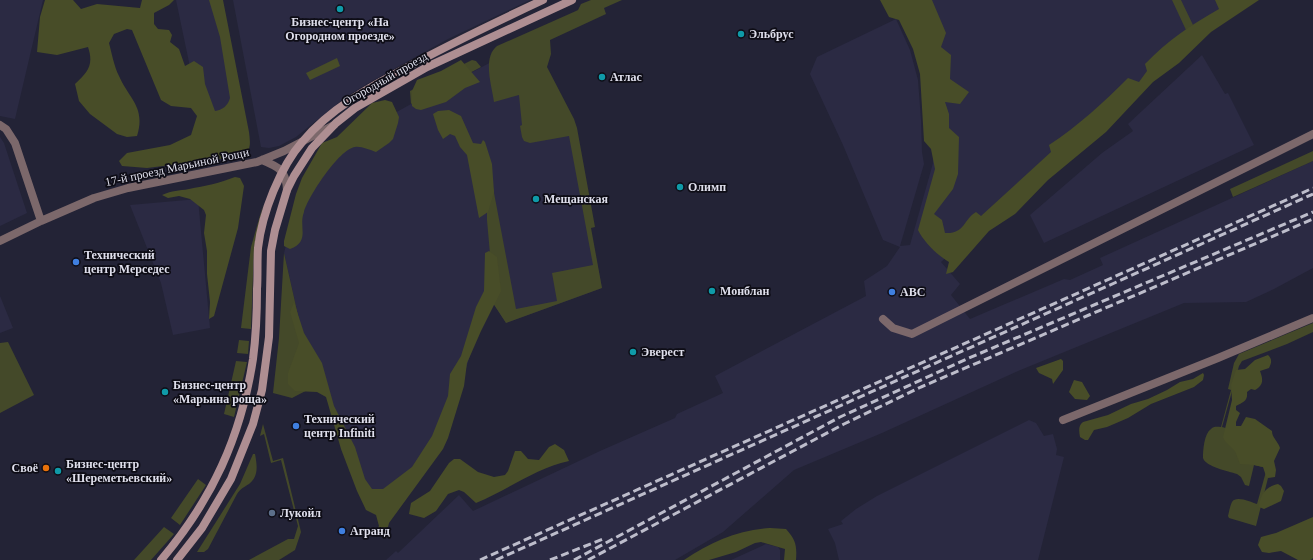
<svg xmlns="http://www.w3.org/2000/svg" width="1313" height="560" font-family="Georgia,serif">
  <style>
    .built { fill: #2b2a43 }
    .green { fill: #444929 }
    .forest { fill: #484d28 }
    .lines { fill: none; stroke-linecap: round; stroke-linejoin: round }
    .minor { stroke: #7c686b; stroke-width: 8 }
    .tertiary { stroke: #7c686b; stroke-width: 8 }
    .secondary { stroke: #ae8e92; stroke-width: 8 }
    .rail { stroke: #bdbdcb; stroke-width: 3; stroke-dasharray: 8 4; stroke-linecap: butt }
    .culture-dot { fill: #0f9aa8; stroke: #0e0d16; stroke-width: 1.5 }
    .shop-dot { fill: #3f7fe0; stroke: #0e0d16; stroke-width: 1.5 }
    .food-dot { fill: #e8710a; stroke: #0e0d16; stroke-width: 1.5 }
    .service-dot { fill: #5c6f8a; stroke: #0e0d16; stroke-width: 1.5 }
    .labels { text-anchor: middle; stroke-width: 3.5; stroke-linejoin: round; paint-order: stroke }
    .poi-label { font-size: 12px; font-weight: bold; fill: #dfdfec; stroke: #0e0d16; text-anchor: start }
    .street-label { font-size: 12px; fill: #dfdfec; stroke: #0e0d16 }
  </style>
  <rect width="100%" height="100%" fill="#232336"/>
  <path class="built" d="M0 0H43L15 119 0 116Z
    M176 0H213L245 150 239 159 218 162 209 158Z
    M233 0H530L448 39 370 82 347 96 296 137 279 146 269 148 261 147Z
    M899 0H1242L1155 69 941 262 960 284 951 295 970 319 1064 279 1070 280 1103 265 1100 258 1313 161V268L1274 289 1246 302 1184 303 1018 371 882 433 794 470 723 532 675 560H386L396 551 398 553 459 495 473 511 600 451 675 418 677 414 723 393 715 376 866 296 864 281 887 266 900 247 883 240 843 145 810 74 817 57 896 19 910 50 918 80 921 120 922 152 924 164 900 246 910 245 933 163V95Z
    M526 44 569 119 602 288 506 323 488 295 442 449 369 506 300 324 284 253 294 215 352 137 411 104Z
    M1202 55 1225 94 1228 93 1254 145 1044 243 1030 215 1102 153 1133 131 1128 124Z
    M0 137 4 143 27 213 0 226Z
    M198 199 210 328 173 335 161 283 130 205Z
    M0 296 13 328 0 333Z
    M1029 420 1036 423 1044 436 1053 434 1057 449 1056 455 1064 457 1038 560H839L835 543 828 529 843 524 841 521 856 509 877 496Z
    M766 544 778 547 780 550V560H731Z"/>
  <path class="green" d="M591 0H622L604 8 606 14 550 40 551 54 547 67 574 119 577 128 595 227 591 228 602 288 506 323 487 294 491 265 487 220V156L516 309 557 301 552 273 593 265 569 136 530 143 524 141 522 137 520 126 522 125 519 95 494 102C492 86 482 58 497 46L576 11 578 10 581 4Z
    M1172 0H1181L1193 25 1186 30Z
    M472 60 476 61 481 67 411 104 410 91Z
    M1313 151V161L1233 197 1230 189Z
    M263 205 254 248 251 329 241 328 251 247Z
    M284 253 300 324 321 383 292 398 273 393 279 338Z
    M1313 323V332L1287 344 1242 361 1239 366 1222 427 1277 442 1256 526 1229 518 1228 516C1229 512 1230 506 1232 502 1236 495 1251 502 1257 504L1267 468 1254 465 1249 486 1245 485 1241 477 1237 474C1228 471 1206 467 1203 458 1203 450 1204 434 1211 429 1214 426 1217 427 1221 427L1231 390 1228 389 1234 363 1239 354Z
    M239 340 249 341 248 354 237 353Z
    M8 342 34 395 0 413V343Z
    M236 361 247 362 234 417 224 414Z
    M263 424 273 461 283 458 301 532 295 550 279 560H249L288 539H294L298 526 281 460 271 463 264 434 260 436Z
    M253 454H255C257 465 259 476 249 484 244 487 240 489 237 494L208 549 204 552H197L240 484Z
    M198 479 206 485 180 525 171 518Z
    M164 527 174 534 151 560H134Z"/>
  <path class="forest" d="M45 0H73L81 9 97 4 140 8 142 0H174L169 5 154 13V24L158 29 169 30 172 35 170 42 179 49 185 66 194 61 203 67 205 84 215 111C222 110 228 106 230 98L220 37 209 0H223L249 132C250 141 252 150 243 156L147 168 122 166 119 161 127 153 170 145 191 135 197 116 191 108 171 106 161 100 132 30 127 29 114 34 109 43C112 54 114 66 119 76 129 99 146 107 137 136L127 137 117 134 90 114 79 101 75 84C88 72 94 65 88 47L57 55 37 52 40 17Z
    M880 0H932L946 33 941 47 951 55 950 79 969 92 960 104 945 102 949 114V128L959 137 958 174 953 189 934 214 942 220 945 233C965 234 963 220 976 212L981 216 1051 152 1049 145C1078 126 1104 102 1128 78L1139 82 1147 71 1145 64C1168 40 1191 25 1219 9L1215 0H1259L1211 32 1179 63 1153 82 1106 132 1048 180 1015 214 989 231 953 272 946 274 949 262C937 255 924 242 918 230L935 169 931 149 924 141 920 74 913 49 899 20 889 17Z
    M337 58 340 66 310 80 306 73Z
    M461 60 480 82 465 88 446 102 421 110 416 109 412 106V91L417 80 441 71Z
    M385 100 392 102 399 117 398 123 393 139 389 143 376 152C370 150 361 146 355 147 339 149 308 197 304 212 298 227 311 241 290 249L284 246V241L296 194 302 178 322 143 337 137 372 103Z
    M449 110 461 116 473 143 481 144 483 140 485 142 492 164 494 192 488 212 479 218 467 155 460 147 455 136 450 134 443 139 438 130 433 114 438 111Z
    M235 177 240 178 244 186 238 228 214 316 209 319 210 302 207 274V251L204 233 206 215 204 210 190 199 179 196 168 198 162 195C173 190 178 191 189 189 205 186 220 183 235 177Z
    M489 251 497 257 501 291 481 331 467 363 464 386 448 438 443 449 389 523 388 527 374 535 379 526 376 515 366 510 357 491 341 449 326 397 317 392 295 391 288 384V373L299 343 290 312 294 302 304 333 322 363 334 406 355 447 365 479 372 489H383L412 467 432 436 448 396 450 374 461 356 476 307 484 291 485 253Z
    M1268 355C1272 359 1272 362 1269 368L1260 371C1263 379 1264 385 1255 390L1251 389 1247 392C1248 401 1243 402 1236 406V410L1240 413 1236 422V426H1241L1246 417 1255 419 1272 431C1272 438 1278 441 1280 448L1274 461 1276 470 1275 477 1268 478 1266 476 1263 467 1254 465 1240 464 1235 451 1225 441 1223 437 1232 400 1231 385 1236 370 1245 369 1255 360Z
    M1061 359 1063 361V370L1053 384 1052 379 1039 373 1036 368Z
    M1203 373 1204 375 1203 380 1194 387 1151 404 1128 418 1107 427 1094 430 1088 440H1085L1080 437C1079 431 1078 426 1083 422L1108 415 1131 404 1148 399 1167 390 1180 382 1193 379Z
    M1074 380 1082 382 1090 396 1087 400 1075 399 1069 392Z
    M555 444 564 450 569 461C536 468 508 490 476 503L464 492 459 490 448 494 436 511 424 518 409 514 411 503 430 491 449 463 454 459H460L478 472 494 477 505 475 508 471 515 451H521L528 459 539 460 549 447Z
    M1278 484 1281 486 1284 491 1281 501 1264 509 1259 507C1260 495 1265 487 1278 484Z
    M1313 517V558L1311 560H1298L1281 551 1269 553 1262 552 1258 545 1261 537 1276 533Z
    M770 528 786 529C796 540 797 546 796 560H784L785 549 761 542 755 543 736 552 709 560H684C710 542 739 530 770 528Z"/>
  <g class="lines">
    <path class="minor" d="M883 319 893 328 912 334 1313 134
      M1063 420 1218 358 1313 318"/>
    <path class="tertiary" d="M0 125 6 129 15 143 41 221
      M262 160C279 167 286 170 287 190
      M0 241 41 221 94 198 128 188 257 162 284 151 334 125"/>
    <path class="secondary" d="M161 560C212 500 241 437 253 359 256 336 257 312 257 289 258 276 257 262 258 248 262 213 280 167 303 141 330 109 368 88 404 69 450 44 496 22 543 0
      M177 560 202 528 231 479 253 424 262 390 266 360 269 337 271 251 275 230 287 190 294 176 312 148 336 123 355 108 427 67 572 0"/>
    <path class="rail" d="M480 560 1313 188
      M496 560 1313 194
      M550 560 603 539
      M574 560 840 417 969 358 1313 212
      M588 560 844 424 921 387 1313 219"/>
  </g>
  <g class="culture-dot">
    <circle cx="340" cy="9" r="4"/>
    <circle cx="741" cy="34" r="4"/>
    <circle cx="602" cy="77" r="4"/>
    <circle cx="680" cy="187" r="4"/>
    <circle cx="536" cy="199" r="4"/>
    <circle cx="712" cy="291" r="4"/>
    <circle cx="633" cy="352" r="4"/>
    <circle cx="165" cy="392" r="4"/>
    <circle cx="58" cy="471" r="4"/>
  </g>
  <g class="shop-dot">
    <circle cx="76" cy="262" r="4"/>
    <circle cx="892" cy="292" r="4"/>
    <circle cx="296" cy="426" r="4"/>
    <circle cx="342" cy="531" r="4"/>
  </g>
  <circle class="food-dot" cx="46" cy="468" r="4"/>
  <circle class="service-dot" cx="272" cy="513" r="4"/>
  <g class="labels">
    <g class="poi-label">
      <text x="340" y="26" text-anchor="middle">Бизнес-центр «На<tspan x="340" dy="14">Огородном проезде»</tspan></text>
      <text x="749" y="38">Эльбрус</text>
      <text x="610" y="81">Атлас</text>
      <text x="688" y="191">Олимп</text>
      <text x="544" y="203">Мещанская</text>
      <text x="84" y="259">Технический<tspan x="84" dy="14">центр Мерседес</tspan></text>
      <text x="720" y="295">Монблан</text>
      <text x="900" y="296">ABC</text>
      <text x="641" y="356">Эверест</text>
      <text x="173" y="389">Бизнес-центр<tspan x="173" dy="14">«Марьина роща»</tspan></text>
      <text x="304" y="423">Технический<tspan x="304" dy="14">центр Infiniti</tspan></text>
      <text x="66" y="468">Бизнес-центр<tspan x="66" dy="14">«Шереметьевский»</tspan></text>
      <text x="38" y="472" text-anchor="end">Своё</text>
      <text x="280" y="517">Лукойл</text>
      <text x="350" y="535">Агранд</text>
    </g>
    <g class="street-label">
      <text transform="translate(385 79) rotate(-30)" y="4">Огородный проезд</text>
      <text transform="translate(177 167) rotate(-12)" y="4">17-й проезд Марьиной Рощи</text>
    </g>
  </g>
</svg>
